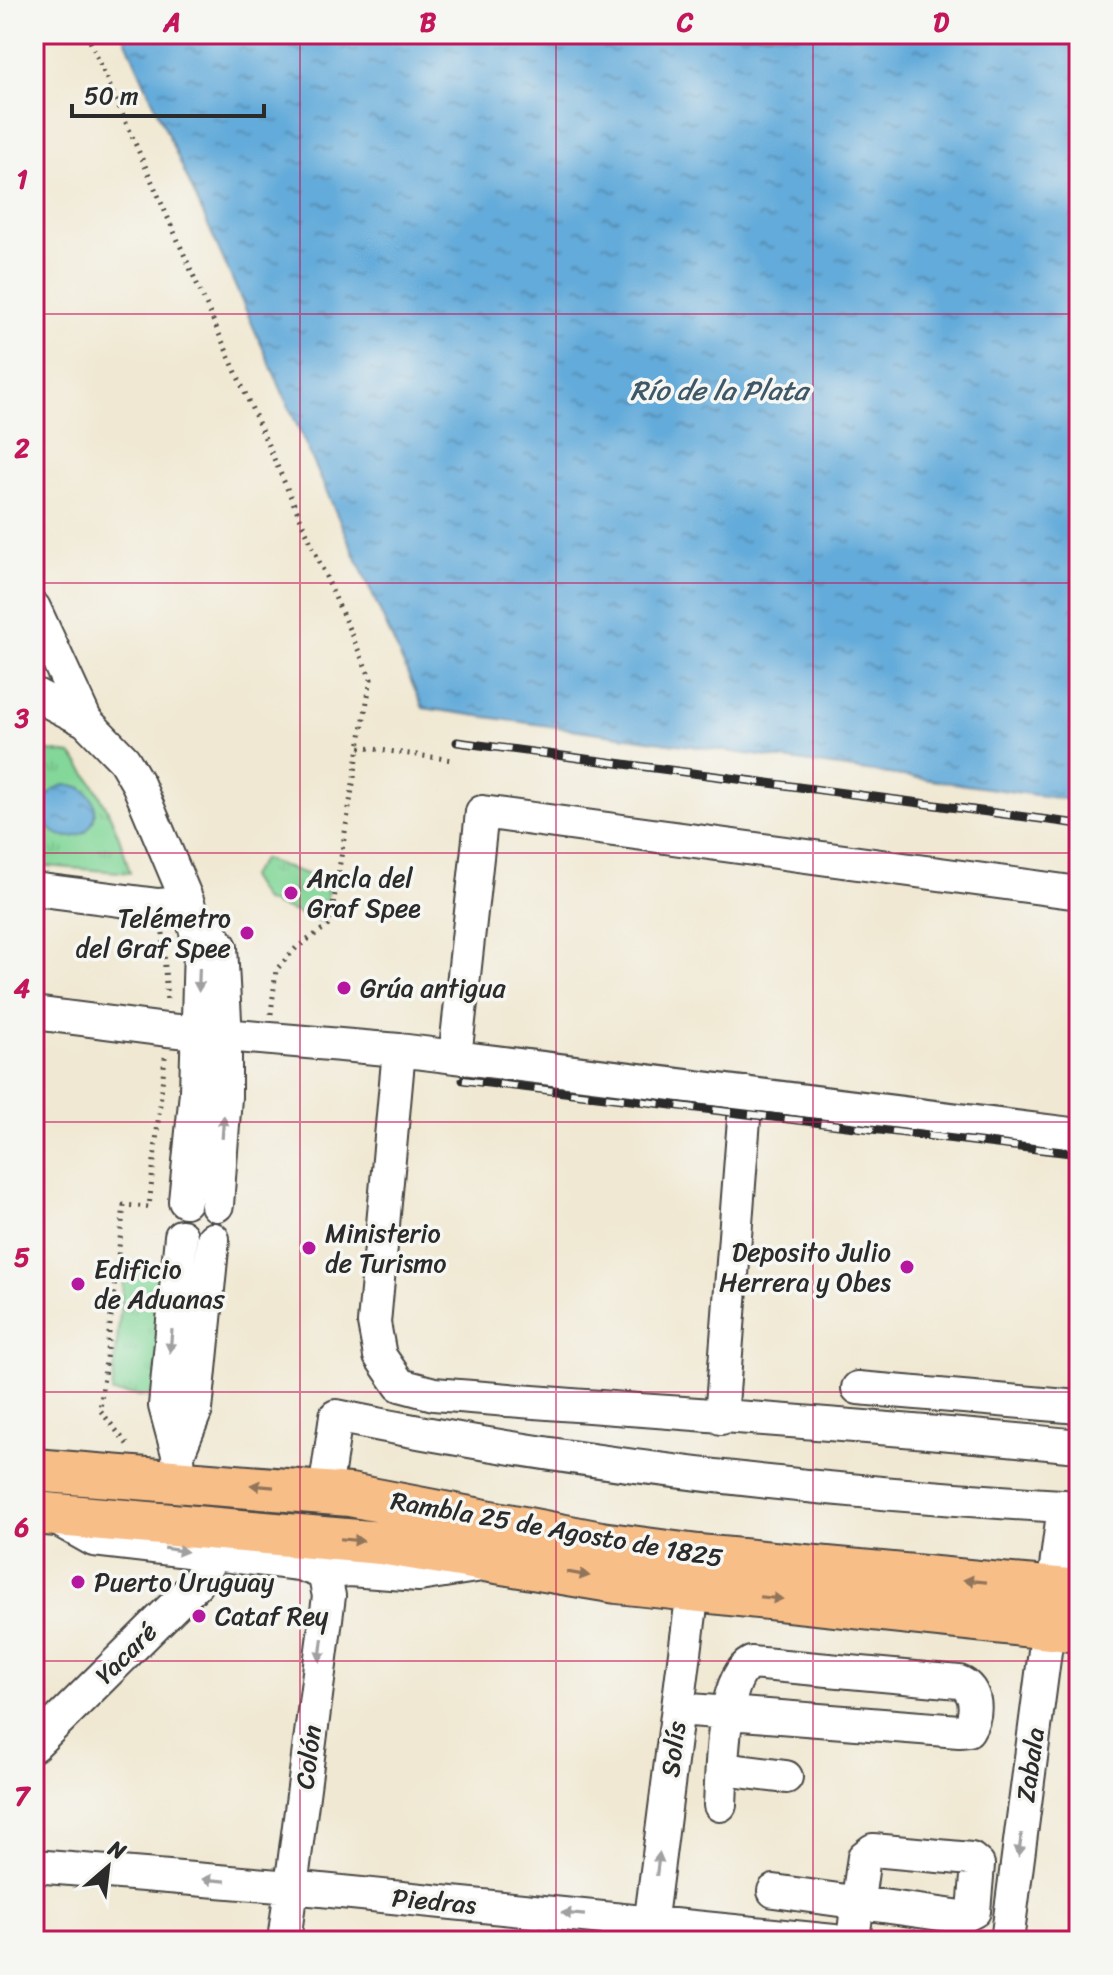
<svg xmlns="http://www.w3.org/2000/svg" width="1113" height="1975" font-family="Sriracha,sans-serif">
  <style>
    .grass { fill: url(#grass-tufts); stroke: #578162; stroke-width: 2 }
    .water { fill: url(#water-ripples); stroke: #486b82; stroke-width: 2 }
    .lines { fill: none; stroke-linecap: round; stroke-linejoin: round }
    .minor-casing { stroke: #494744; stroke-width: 36 }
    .major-casing { stroke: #494744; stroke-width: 46 }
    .path { stroke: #494744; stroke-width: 5; stroke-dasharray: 2 6; stroke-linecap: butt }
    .minor { stroke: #fff; stroke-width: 32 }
    .major { stroke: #f7be88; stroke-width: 42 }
    .rail-casing { stroke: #2b2b2b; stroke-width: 9 }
    .rail { stroke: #f6f6f2; stroke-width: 6; stroke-dasharray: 18; stroke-linecap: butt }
    .oneway { fill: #a0a0a0 }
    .oneway2 { fill: #91745a }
    .grid { fill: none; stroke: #c2185b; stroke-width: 2; stroke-opacity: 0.55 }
    .poi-dot { fill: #b5179e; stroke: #f6f6f2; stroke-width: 3 }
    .labels { text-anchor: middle; stroke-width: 7; stroke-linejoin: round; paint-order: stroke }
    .poi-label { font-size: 26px; fill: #2b2b2b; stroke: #f6f6f2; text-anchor: start }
    .street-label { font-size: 26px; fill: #2b2b2b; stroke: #f6f6f2 }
    .water-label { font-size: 28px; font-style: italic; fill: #3f5868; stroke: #f6f6f2 }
    .neatline { fill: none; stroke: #c2185b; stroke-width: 3 }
    .grid-label { font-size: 26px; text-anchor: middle; font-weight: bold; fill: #c2185b }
  </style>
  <defs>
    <pattern id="grass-tufts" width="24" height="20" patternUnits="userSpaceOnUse" patternTransform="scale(2)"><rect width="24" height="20" fill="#83d799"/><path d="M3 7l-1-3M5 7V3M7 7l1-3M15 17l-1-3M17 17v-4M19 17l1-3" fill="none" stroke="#71b984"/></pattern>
    <pattern id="water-ripples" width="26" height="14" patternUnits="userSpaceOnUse" patternTransform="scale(2)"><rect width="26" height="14" fill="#64abda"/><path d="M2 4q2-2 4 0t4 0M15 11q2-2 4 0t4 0" fill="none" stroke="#538bb1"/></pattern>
  </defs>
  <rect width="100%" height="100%" fill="#f6f6f2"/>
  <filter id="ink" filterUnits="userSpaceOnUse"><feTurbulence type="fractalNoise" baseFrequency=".0125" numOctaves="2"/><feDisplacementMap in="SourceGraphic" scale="16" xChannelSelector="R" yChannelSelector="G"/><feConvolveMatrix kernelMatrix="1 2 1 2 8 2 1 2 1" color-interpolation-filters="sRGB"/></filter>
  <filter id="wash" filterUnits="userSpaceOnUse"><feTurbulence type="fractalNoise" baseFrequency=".006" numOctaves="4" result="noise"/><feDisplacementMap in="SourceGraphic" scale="32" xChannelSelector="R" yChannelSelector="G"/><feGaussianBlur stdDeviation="1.8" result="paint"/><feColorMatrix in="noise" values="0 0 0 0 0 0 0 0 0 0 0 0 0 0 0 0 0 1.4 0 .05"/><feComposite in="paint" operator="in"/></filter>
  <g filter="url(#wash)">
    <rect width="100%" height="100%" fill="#f0e8d2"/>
    <path class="grass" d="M34 749 71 754C101 788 119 830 130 873L34 865Z
      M263 859 329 882 323 922 264 901 249 877Z
      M125 1262 168 1266 154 1397 112 1393Z"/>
    <path class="water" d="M123 34H1079V801L423 708Z
      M43 811a26 26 0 1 1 52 0a26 26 0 1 1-52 0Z"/>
  </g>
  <g filter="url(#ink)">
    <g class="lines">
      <g class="minor-casing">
        <path id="minor" d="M34 608 86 721
          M34 694 86 721 124 760 138 784 188 903 200 946 196 1092 185 1201
          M34 889 158 905 188 903
          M207 928 221 947 225 1020V1097L217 1205
          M34 1013 167 1030 399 1050 1079 1135
          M399 1050 374 1323 380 1356 400 1385 434 1394C649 1412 864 1424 1079 1446
          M455 1057 482 812 1079 893
          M858 1388 1079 1407
          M721 1418 746 1093
          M178 1454 196 1410 213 1239
          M179 1481 178 1454 165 1406 181 1236
          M325 1492 336 1416C580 1466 830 1493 1079 1507
          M55 1518 94 1540 299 1564 324 1573 349 1570 419 1575 482 1565
          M678 1709 959 1731 968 1730C978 1714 978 1689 959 1682L751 1663C721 1679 722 1773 720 1805
          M34 1745 196 1584 213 1555
          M723 1769 786 1777
          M34 1866 291 1887 834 1941
          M774 1891 962 1917 974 1911 978 1865 971 1859 873 1850 864 1857C860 1885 856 1913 853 1941
          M284 1941 329 1596 324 1573
          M648 1941 696 1567
          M1007 1941 1064 1506"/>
      </g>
      <g class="major-casing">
        <path id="major" d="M34 1470 350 1495 601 1543 698 1556 1079 1591
          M34 1513 381 1543 617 1582 1079 1631"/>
      </g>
      <path class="path" d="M87 34 371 679 359 747
        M163 933 167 1003
        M271 1014 276 970 296 948 330 924 359 747 453 760
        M127 1444 100 1410 124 1205 149 1207 165 1057"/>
      <use href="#minor" class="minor"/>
      <use href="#major" class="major"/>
      <g class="rail-casing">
        <path id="rail" d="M457 742 1079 824
          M463 1080 1079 1154"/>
      </g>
      <use href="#rail" class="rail"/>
    </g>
    <defs><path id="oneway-solid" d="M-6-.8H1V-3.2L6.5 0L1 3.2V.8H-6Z" transform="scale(2)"/></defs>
    <g class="oneway">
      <use href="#oneway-solid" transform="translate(199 980) rotate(92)"/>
      <use href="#oneway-solid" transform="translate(223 1127) rotate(-86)"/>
      <use href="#oneway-solid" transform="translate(171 1341) rotate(95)"/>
      <use href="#oneway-solid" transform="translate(176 1550) rotate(9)"/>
      <use href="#oneway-solid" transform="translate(321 1650) rotate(97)"/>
      <use href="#oneway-solid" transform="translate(1020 1845) rotate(98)"/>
      <use href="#oneway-solid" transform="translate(658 1864) rotate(-83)"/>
      <use href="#oneway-solid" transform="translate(214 1880) rotate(-175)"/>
      <use href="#oneway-solid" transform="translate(573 1914) rotate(-175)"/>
    </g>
    <g class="oneway2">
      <use href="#oneway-solid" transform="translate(262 1486) rotate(-175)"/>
      <use href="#oneway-solid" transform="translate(352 1540) rotate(6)"/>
      <use href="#oneway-solid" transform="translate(578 1574) rotate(10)"/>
      <use href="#oneway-solid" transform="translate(975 1581) rotate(-175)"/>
      <use href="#oneway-solid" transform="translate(771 1598) rotate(6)"/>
    </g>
  </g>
  <path class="grid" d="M300 34V1941M556 34V1941M813 34V1941M34 314H1079M34 583H1079M34 853H1079M34 1122H1079M34 1392H1079M34 1661H1079"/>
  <g class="poi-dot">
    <circle cx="291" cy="893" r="8"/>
    <circle cx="247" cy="933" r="8"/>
    <circle cx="344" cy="988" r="8"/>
    <circle cx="309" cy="1248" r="8"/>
    <circle cx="907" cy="1267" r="8"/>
    <circle cx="78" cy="1284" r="8"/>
    <circle cx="78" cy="1582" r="8"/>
    <circle cx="199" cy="1616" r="8"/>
  </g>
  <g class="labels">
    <g class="poi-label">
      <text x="307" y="887">Ancla del<tspan x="307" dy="30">Graf Spee</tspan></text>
      <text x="231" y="927" text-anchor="end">Telémetro<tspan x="231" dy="30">del Graf Spee</tspan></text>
      <text x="360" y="997">Grúa antigua</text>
      <text x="325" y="1242">Ministerio<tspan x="325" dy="30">de Turismo</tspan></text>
      <text x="891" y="1261" text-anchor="end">Deposito Julio<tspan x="891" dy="30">Herrera y Obes</tspan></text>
      <text x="94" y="1278">Edificio<tspan x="94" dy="30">de Aduanas</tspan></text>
      <text x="94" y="1591">Puerto Uruguay</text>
      <text x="215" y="1625">Cataf Rey</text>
    </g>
    <g class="street-label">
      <text transform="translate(557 1529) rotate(10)" y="9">Rambla 25 de Agosto de 1825</text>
      <text transform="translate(126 1653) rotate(-45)" y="9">Yacaré</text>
      <text transform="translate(673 1749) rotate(-83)" y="9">Solís</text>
      <text transform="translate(308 1757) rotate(-83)" y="9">Colón</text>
      <text transform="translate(1030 1765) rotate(-82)" y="9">Zabala</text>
      <text transform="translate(434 1901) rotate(5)" y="9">Piedras</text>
    </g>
    <g class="water-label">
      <text x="719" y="400">Río de la Plata</text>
    </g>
  </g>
  <rect width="1113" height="1975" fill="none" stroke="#f6f6f2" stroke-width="88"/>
  <g transform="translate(108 1867) rotate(28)" stroke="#f6f6f2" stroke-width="6" paint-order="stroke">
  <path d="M0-6L14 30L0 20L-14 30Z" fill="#2b2b2b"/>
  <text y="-12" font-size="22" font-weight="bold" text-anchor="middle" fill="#2b2b2b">N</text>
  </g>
  <path d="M72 104v12h192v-12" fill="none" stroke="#2b2b2b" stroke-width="4"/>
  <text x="84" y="104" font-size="24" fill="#2b2b2b" stroke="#f6f6f2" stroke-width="6" paint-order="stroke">50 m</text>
  <rect x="44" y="44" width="1025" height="1887" class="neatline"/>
  <g class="grid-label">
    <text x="172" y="31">A</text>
    <text x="428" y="31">B</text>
    <text x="685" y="31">C</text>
    <text x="941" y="31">D</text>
    <text x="22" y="188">1</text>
    <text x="22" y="457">2</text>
    <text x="22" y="727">3</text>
    <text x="22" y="997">4</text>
    <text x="22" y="1266">5</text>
    <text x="22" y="1536">6</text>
    <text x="22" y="1805">7</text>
  </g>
</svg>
